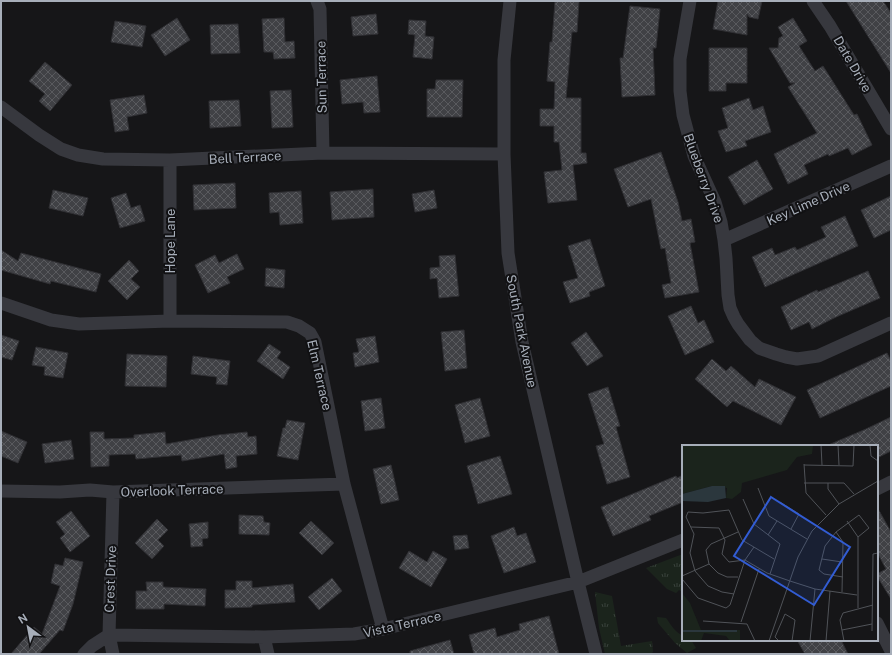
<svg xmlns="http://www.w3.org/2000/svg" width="892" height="655" font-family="'Public Sans',sans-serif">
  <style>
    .grass { fill: url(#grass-tufts) }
    .building { fill: url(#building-cross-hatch); stroke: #303034 }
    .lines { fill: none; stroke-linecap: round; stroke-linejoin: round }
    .minor { stroke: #37383e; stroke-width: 13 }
    .labels { text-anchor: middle; stroke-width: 4; stroke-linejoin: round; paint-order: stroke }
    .street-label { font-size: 13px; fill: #a7aeb9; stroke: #111113 }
    .inset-river { fill: none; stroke: #2b373d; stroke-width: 2 }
    .inset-road { fill: none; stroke: #505358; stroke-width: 1 }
    .view { fill: #325cd3; fill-opacity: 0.15; stroke: #325cd3; stroke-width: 2 }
    .inset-edge { fill: none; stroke: #a7aeb9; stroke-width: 2 }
  </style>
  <defs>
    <pattern id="grass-tufts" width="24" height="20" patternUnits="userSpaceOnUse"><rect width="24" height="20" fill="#1b241c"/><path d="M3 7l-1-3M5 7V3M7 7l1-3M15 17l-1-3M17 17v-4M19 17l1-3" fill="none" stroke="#39413b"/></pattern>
    <pattern id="building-cross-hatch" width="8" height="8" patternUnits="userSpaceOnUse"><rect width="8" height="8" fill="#404145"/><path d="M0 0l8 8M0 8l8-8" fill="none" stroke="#595a5e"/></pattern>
  </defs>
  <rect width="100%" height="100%" fill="#161618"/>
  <path class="grass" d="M683 554V592L679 590 676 593 667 589 646 568Z
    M595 592 612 596 621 646 652 641 653 652 651 654H605L599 628Z
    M657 617 666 618C671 625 675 632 683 636V640H691L696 648 687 653 675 643 658 623Z"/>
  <path class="building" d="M555 1H579L577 32H572L566 98H581V153H586L587 163 573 165 577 200 548 203 544 172 562 170 559 142H554V126H540V109H554L555 82 547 81 550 42H552Z
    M718 1H762L758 19 749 17 747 14V35L713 29Z
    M846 1H883L891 13V73Z
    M630 6 660 9 656 48H653L655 95 622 97 620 58H623Z
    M376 14 378 34 353 36 351 17Z
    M177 18 190 40 165 56 151 35Z
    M284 18 285 42 294 41 295 58 274 59 273 52H264L262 19Z
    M793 18 807 41 799 46 815 71 823 66 854 115 857 114 872 145 852 155 848 148 829 156 828 154 804 165 808 174 788 184 774 154 817 133 788 87 795 83H790L769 48H778L779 38 783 36 778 27Z
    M409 20 426 21 425 36 434 37 432 59 413 57 415 35 408 34Z
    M115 21 146 26 142 47 111 42Z
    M238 24 240 53 211 54 210 25Z
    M709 48H747V83H726V91H709Z
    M45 62 72 85 50 111 39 101 45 94 29 81Z
    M377 76 380 112 364 113 363 102 342 104 340 80Z
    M436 80H463L462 117H427V89H435Z
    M291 90 293 127 272 128 270 91Z
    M144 95 147 113 127 117 129 130 115 132 110 100Z
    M749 98 753 110 763 106 771 132 745 141 747 146 726 152 718 131 728 128 722 108Z
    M239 100 241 126 210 128 209 101Z
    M661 152 678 202 682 221 691 219 695 242 690 243 699 292 665 298 662 285 671 283 665 248 661 249 651 199 628 207 614 169Z
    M757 160 773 189 744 205 728 177Z
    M235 183 236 208 194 210 193 185Z
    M373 189 374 217 332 220 330 192Z
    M53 190 88 198 83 216 49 208Z
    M434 190 437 208 415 212 412 194Z
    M301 191 303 223 280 225 279 212 270 213 269 193Z
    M126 193 131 208 140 205 145 221 120 228 111 198Z
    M891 196V230L874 238 861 210Z
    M845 216 858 246 765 287 752 257 772 248 775 255 795 247 797 250 826 237 821 227Z
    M590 239 605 286 589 292 590 296 570 303 563 282 578 278 568 246Z
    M1 250 18 261 21 253 101 274 96 292 51 281 50 284 1 270Z
    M237 254 244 269 227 277 230 283 208 293 195 265 215 255 219 263Z
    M455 255 459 296 439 298 437 278 430 279V268L440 267 439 256Z
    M129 260 139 271 131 279 140 287 127 300 108 281Z
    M266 268 285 270 284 288 265 286Z
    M868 271 880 298 836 317 812 329 809 322 791 330 781 307 817 290 818 292Z
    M691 306 698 323 704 320 714 342 685 355 668 316Z
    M464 330 467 368 445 371 441 332Z
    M586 332 603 356 587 366 571 343Z
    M1 335 19 341 12 360 1 357Z
    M375 336 379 362 355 367 353 353 359 352 356 339Z
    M269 344 281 352 277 358 290 367 283 379 257 361Z
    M36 347 68 353 63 378 44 375 45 367 32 365Z
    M887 353 891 361V386L820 418 807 390Z
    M127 354 167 356 166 387 125 386Z
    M193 356 230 361 227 385 216 384 217 377 191 374Z
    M712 359 726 371 731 366 755 387 759 379 796 397 781 425 733 401 727 407 695 379Z
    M608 387 620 426 616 427 630 477 607 484 596 446 604 444 588 394Z
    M381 398 385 428 365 431 361 401Z
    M480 398 490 436 465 443 455 405Z
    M891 417V451L879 457 877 452V446H826L866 429Z
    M287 420 305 423 298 460 277 456 283 428H285Z
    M1 431 27 442 18 463 1 456Z
    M90 432H104V439L134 438V435L165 432 166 444 218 435 247 432 248 437 256 436 257 454 236 456 237 467 226 469 224 454 182 461 181 455 136 459 135 454 109 455V466L91 467Z
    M71 440 74 459 45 463 42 444Z
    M500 456 512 494 478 504 467 466Z
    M391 465 399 500 381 504 373 469Z
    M683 475V502L649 516 651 520 613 536 601 507 676 476 677 478Z
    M877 507 891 532V599L877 576V574L886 569 877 552Z
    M71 511 90 536 70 552 60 538 65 534 56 522Z
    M239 515 263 516 264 522 270 523 269 535 239 534Z
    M157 519 168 530 158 540 164 546 152 559 135 543Z
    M311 521 334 543 322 555 299 533Z
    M208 522V538L202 539 203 546 191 547 189 524Z
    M514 527 517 536 526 533 536 562 504 573 491 536Z
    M467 535 469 548 455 550 453 536Z
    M409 551 427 562 433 551 447 559 431 587 399 568Z
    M65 558 83 562 73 604 63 631 60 630 39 654H11L34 627 42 634 60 586 51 583 55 564 63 566Z
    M332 578 342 591 319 610 308 597Z
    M236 581H252V588L293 584 295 602 252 605V607L225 608V590H236Z
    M146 582H163V587L206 589 205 606 164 604V609H136V591H147Z
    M549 616 559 654H474L469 635 495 628 497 637 520 630 519 624Z
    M450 640 454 654H410V651Z
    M797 640H841L848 654H805Z"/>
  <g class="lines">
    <path class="minor" d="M317 1 320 9 323 153
      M510 1 504 60V154L508 253 522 342 578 582 596 654
      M690 1 680 59V91L683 115 694 156 715 202 721 222 724 240 726 258 728 295 730 308 734 317 738 324 750 340 759 348 776 354 786 357 797 359 818 356 891 323
      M813 1 830 26 891 129
      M1 107 39 135 61 149 78 155 103 159 170 160 323 153 504 154
      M724 240 891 166
      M1 303 51 320 79 324 170 321 287 322 299 326 310 333 315 342 344 484 383 629
      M170 321V160
      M877 489 891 482
      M1 491 60 492 90 490 113 492 344 484
      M877 623 891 651
      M264 637 268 654
      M84 654 92 646 109 635 113 492
      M113 654 109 635 264 637 354 634 383 629 578 582 683 540"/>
  </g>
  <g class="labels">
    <g class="street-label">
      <text transform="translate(853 64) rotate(60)" y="5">Date Drive</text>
      <text transform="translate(321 77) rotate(-91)" y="5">Sun Terrace</text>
      <text transform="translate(245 157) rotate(-3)" y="5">Bell Terrace</text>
      <text transform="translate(704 178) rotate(70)" y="5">Blueberry Drive</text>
      <text transform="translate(808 203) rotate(-24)" y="5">Key Lime Drive</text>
      <text transform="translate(170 241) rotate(-90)" y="5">Hope Lane</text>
      <text transform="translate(522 331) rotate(79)" y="5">South Park Avenue</text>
      <text transform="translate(320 375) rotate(77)" y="5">Elm Terrace</text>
      <text transform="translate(172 490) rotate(-2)" y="5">Overlook Terrace</text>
      <text transform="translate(110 579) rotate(-88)" y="5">Crest Drive</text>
      <text transform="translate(402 624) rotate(-13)" y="5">Vista Terrace</text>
    </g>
  </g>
  <g transform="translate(682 445)">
    <rect width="196" height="196" fill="#161618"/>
    <path d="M0 0H130L131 1 130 9 115 12 105 25 60 38 59 47 50 54 44 53 45 43 30 41 0 49ZM0 148 8 158 19 185H58V196H48L44 191 22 188 19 196H0Z" fill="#1b241c"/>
    <path d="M30 41H43L44 53 26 57 0 56V49Z" fill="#2b373d"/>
    <path class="inset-river" d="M0 186H55"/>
    <path class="inset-road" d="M139 0 140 20M156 0 157 20M188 0 189 11 196 16M122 19 124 48 144 70M122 20 171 21 172 0M122 38H162L172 49M146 38V44L157 59M76 43 87 71 125 94M61 54 72 79 98 99 88 129M98 57 117 69 109 84M165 76 176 92V163M9 82 37 83 43 95M56 87 29 99 24 105 27 119 36 128 45 132H56M154 87 161 97 160 147M86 90 95 76M43 95 40 109 47 117 63 115 72 102M140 114 160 117M0 131 27 119M161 132 142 129 137 125 143 101 154 87 177 70 187 83 176 92M0 134 16 153 44 163 48 160 63 115 85 128 108 136 133 144 175 150M52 149 40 147 26 141 13 126 8 108 12 89 4 72 6 67 21 68 47 65 60 95 92 114M21 176 65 179 73 196M59 177 77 124M160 185 190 179M190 186 191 109 196 108M87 196 116 112 130 86 157 59 196 36M97 196 93 192 103 169 113 175 110 196M128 196 133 144M144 196 148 146M162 196 158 175 161 168 191 160"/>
    <path class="view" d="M89 52 168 102 132 160 52 111Z"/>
    <rect width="196" height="196" class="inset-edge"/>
  </g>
  <rect width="892" height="655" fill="none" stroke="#a7aeb9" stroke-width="4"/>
  <g transform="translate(28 627) rotate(328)" stroke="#111113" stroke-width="3" paint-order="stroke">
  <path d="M0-3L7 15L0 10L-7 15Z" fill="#a7aeb9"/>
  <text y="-6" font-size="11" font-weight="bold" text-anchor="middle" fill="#a7aeb9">N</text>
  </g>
</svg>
